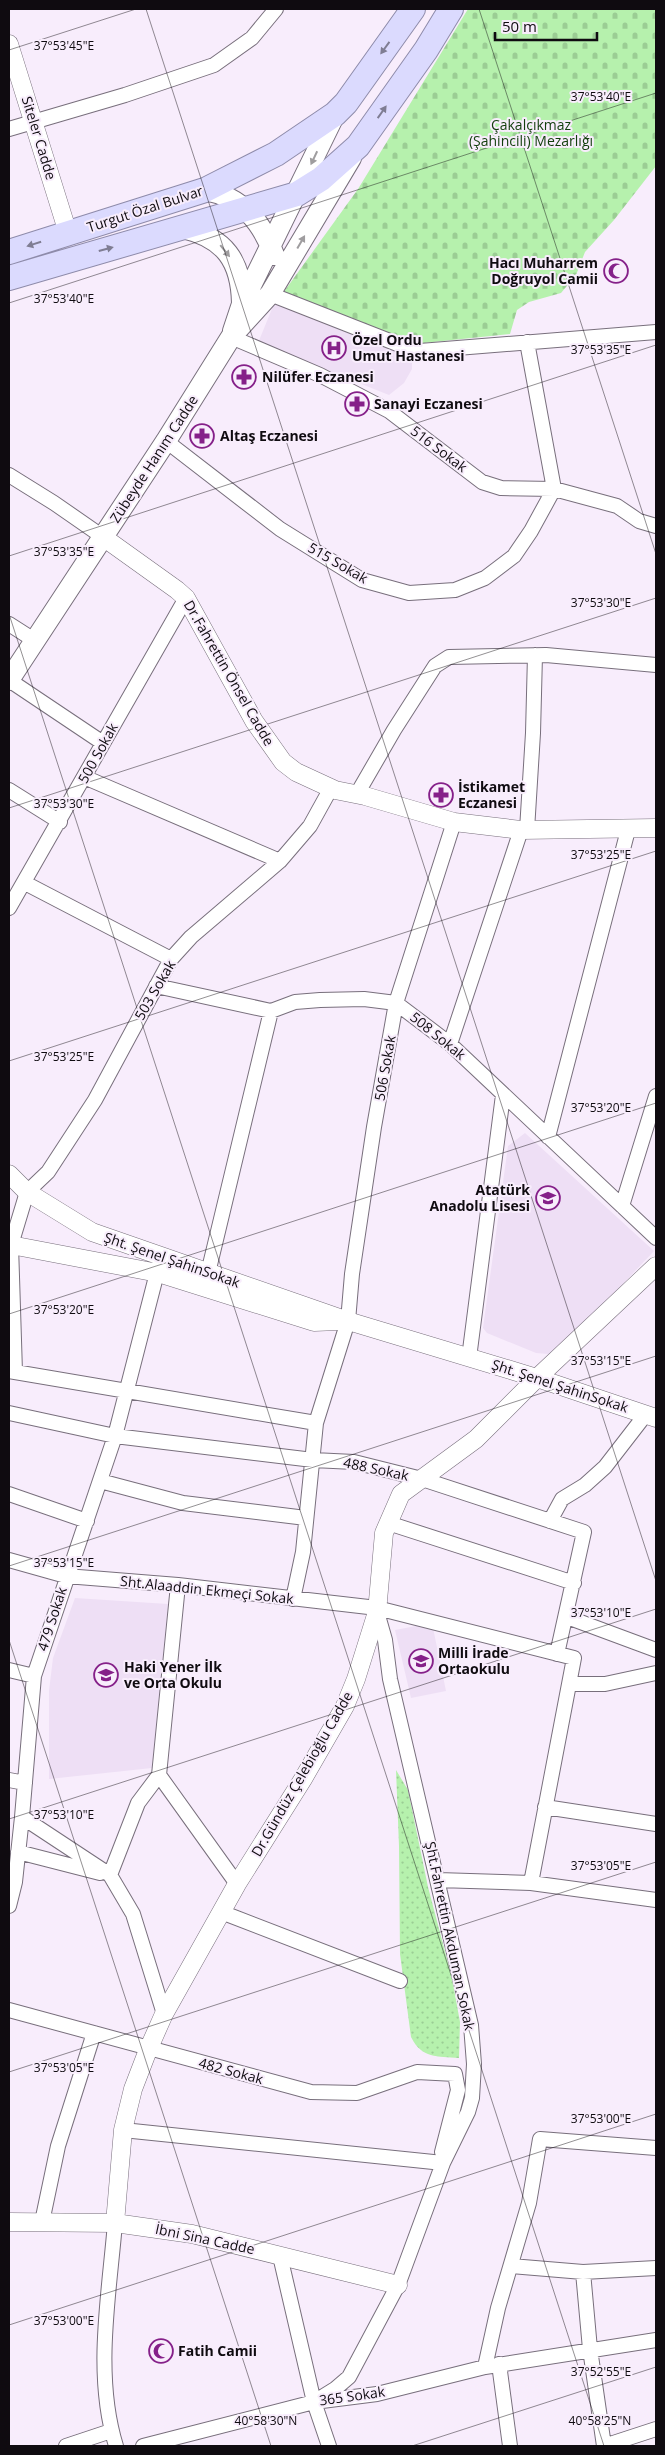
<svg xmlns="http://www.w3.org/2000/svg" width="665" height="2455" font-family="'Open Sans',sans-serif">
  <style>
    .built { fill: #eedff5 }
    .grass { fill: url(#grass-dots) }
    .cemetery { fill: url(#cemetery-stones) }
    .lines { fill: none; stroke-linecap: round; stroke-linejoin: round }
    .minor-casing { stroke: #786f7c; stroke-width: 16 }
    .tertiary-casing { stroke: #786f7c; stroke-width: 19 }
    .secondary-casing { stroke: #786f7c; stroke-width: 22 }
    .trunk-casing { stroke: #8e8baa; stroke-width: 26 }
    .minor { stroke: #fff; stroke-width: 14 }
    .tertiary { stroke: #fff; stroke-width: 18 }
    .secondary { stroke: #fff; stroke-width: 20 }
    .trunk { stroke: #dbdafe; stroke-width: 24 }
    .oneway { fill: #7f7d93 }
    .oneway2 { fill: #9f9d9f }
    .ticks { fill: none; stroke: #0f0b10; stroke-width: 1; stroke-opacity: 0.45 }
    .labels { text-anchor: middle; stroke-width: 4; stroke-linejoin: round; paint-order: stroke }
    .park-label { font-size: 14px; fill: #113e0b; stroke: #f8edfc }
    .street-label { font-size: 14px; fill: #0f0b10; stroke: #f8edfc }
    .poi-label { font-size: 14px; font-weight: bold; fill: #0f0b10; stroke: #f8edfc; text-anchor: start }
    .ticks-label { font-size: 12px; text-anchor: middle; fill: #0f0b10; stroke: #f8edfc; stroke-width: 4; stroke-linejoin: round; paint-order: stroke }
  </style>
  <defs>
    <pattern id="grass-dots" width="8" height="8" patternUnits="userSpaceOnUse" patternTransform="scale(1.25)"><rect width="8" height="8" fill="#b6f1ad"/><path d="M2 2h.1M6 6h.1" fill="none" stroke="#9bcd94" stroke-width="1.8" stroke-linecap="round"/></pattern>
    <pattern id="cemetery-stones" width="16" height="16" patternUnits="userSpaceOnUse" patternTransform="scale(1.25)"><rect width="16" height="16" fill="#b6f1ad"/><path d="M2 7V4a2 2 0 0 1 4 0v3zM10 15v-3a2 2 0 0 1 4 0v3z" fill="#9bcd94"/></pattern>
  </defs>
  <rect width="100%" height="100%" fill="#f8edfc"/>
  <path class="built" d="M276 299 409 352 412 357V369L404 383 389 395 258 343Z
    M525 1133 654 1251 584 1325 548 1354 536 1353 487 1333 483 1328 508 1146Z
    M75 1598 168 1604 152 1768 49 1779V1691L53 1658Z
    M432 1623 446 1691 411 1698 395 1630Z"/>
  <path class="grass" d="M396 1770 408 1790 428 1887 452 1978 460 2022 459 2058C437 2056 422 2059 411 2037L400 1954 399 1846Z"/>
  <path class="cemetery" d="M468 9H656V166L614 220 585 252 576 275 561 293 529 302 517 310 510 334 414 344 283 293 358 189Z"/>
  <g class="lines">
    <g class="minor-casing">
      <path id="minor" d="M9 129 125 95 214 65 252 38 276 9
        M270 294 405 347 420 351 656 332
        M231 337 320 375 389 411 482 482 501 488 554 489 617 506 639 521 656 526
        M166 441 280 529 362 580 409 593 455 590 485 578 514 556 531 531 554 489 527 342
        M9 475 54 503 103 537
        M9 624 34 640
        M9 680 103 743
        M84 777 280 861
        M9 790 60 822
        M357 794 394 730 435 666 449 657 546 655 656 665
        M527 830 533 733 535 655
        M25 883 171 959
        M9 908 186 598
        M156 986 271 1011 295 1002 320 1000 364 999 396 1003 450 1044 656 1238
        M450 1044 521 830
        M548 1137 628 830
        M622 1206 656 1096
        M208 1273 271 1011
        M469 1358 503 1095
        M9 1371 316 1423
        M15 1372 11 1245 27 1192 48 1172 95 1100 171 959 191 937 280 861 310 826 331 788
        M9 1413 115 1436 313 1460 354 1462 422 1479 584 1532 557 1654
        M100 1481 183 1503 306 1518
        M9 1494 87 1521
        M550 1521 562 1499 585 1485 605 1467 646 1414
        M388 1523 574 1583
        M9 1560 66 1576 178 1585 377 1608 574 1658 531 1883
        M293 1599 303 1552 316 1423 348 1321 352 1274 374 1127 396 1003 454 822
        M567 1617 656 1650
        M9 1670 34 1676
        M570 1684H605L656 1673
        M159 1775 237 1884
        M9 1780 25 1783
        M545 1807 656 1824
        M22 1817 110 1875
        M18 1852 100 1873
        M438 1880 531 1883 656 1900
        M9 1906 15 1882 22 1817 34 1676 115 1436 159 1265
        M221 1912 400 1981
        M9 2010 311 2092 357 2093 417 2072 455 2074 458 2090 442 2152
        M164 2014 133 1914 110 1875 138 1803 159 1775 178 1585
        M123 2130 443 2163
        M42 2222 58 2146 94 2033
        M115 2223C109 2296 94 2375 116 2446
        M280 2256 314 2402 329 2446
        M511 2266 583 2272 656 2268
        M583 2272 590 2349 604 2446
        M499 2364 510 2446
        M485 2367 498 2308 529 2203 540 2139 656 2148
        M314 2402 335 2389 349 2377 398 2285 443 2163 468 2112 472 2098 474 2064 471 2025 390 1679 385 1640 377 1612
        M66 2446 111 2431
        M143 2446 314 2402 377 2394 485 2367 656 2340
        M604 2446 656 2429"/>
    </g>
    <g class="tertiary-casing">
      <path id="tertiary" d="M9 44 68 233
        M103 537 177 590 186 598 254 721 283 762 296 772 335 790 365 796 454 822 521 830 656 828
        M9 1174 27 1192 92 1232 348 1321 537 1378 656 1418
        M11 1245 158 1273 314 1322 338 1321
        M9 2222 115 2223 192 2234 398 2285
        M115 2223 123 2130 133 2089 148 2050 164 2014 237 1884 303 1779 345 1706 356 1679 377 1612 384 1533 401 1494 476 1439 537 1378 656 1266"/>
    </g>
    <g class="secondary-casing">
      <path id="secondary" d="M205 190C242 197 262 222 274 255
        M183 228C225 238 241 261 242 303
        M233 331 242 304 335 114
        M9 680 166 441 231 337 270 294 351 158"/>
    </g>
    <g class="trunk-casing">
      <path id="trunk" d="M9 252 205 190 276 154 335 114 346 103 413 9
        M9 278 297 194 321 179 358 146 426 50 451 9"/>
    </g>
    <use href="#minor" class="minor"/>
    <use href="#tertiary" class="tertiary"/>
    <use href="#secondary" class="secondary"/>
    <use href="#trunk" class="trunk"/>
  </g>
  <defs><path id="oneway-solid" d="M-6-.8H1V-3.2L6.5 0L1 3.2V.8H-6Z" transform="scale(1.25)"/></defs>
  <g class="oneway">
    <use href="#oneway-solid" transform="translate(385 48) rotate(126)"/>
    <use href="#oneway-solid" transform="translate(382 112) rotate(-55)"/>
    <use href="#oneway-solid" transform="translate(34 244) rotate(162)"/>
    <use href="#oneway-solid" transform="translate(106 249) rotate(-15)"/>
  </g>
  <g class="oneway2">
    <use href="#oneway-solid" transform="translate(314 158) rotate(115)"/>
    <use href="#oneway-solid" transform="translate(301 242) rotate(-60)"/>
    <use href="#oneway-solid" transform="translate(225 251) rotate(51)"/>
  </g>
  <path class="ticks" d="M146 9 656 1581M479 9 656 554M9 50 136 9M9 303 656 93M9 556 656 345M9 614 604 2446M9 808 656 598M9 1061 656 851M9 1314 656 1103M9 1566 656 1356M9 1640 271 2446M9 1819 656 1609M9 2072 656 1862M9 2325 656 2114M412 2446 656 2367"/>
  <defs>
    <g id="mosque-ring" transform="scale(1.25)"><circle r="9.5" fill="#f8edfc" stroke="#852089" stroke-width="1.5"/><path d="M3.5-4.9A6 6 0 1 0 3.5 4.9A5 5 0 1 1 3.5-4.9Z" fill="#852089"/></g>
    <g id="hospital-ring" transform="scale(1.25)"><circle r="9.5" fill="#f8edfc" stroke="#852089" stroke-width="1.5"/><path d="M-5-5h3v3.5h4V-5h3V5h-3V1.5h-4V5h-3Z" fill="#852089"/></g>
    <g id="pharmacy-ring" transform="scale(1.25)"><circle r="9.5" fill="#f8edfc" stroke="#852089" stroke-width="1.5"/><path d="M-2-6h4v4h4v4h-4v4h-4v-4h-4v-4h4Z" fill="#852089"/></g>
    <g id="school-ring" transform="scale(1.25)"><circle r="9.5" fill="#f8edfc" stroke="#852089" stroke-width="1.5"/><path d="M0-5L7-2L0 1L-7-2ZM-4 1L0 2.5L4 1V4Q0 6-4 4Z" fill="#852089"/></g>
  </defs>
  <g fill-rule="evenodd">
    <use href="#mosque-ring" x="616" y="271"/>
    <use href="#hospital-ring" x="334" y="348"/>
    <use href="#pharmacy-ring" x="244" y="377"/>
    <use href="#pharmacy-ring" x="357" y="404"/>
    <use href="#pharmacy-ring" x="202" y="436"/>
    <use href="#pharmacy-ring" x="441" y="795"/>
    <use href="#school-ring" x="548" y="1198"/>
    <use href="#school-ring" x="421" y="1661"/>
    <use href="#school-ring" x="106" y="1675"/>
    <use href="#mosque-ring" x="161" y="2351"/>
  </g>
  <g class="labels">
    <g class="park-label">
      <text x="531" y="130">Çakalçıkmaz<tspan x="531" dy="16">(Şahincili) Mezarlığı</tspan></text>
    </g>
    <g class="street-label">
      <text transform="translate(39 138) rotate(73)" y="5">Siteler Cadde</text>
      <text transform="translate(145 209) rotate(-18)" y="5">Turgut Özal Bulvar</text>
      <text transform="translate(439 449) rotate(37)" y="5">516 Sokak</text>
      <text transform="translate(154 459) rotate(-57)" y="5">Zübeyde Hanım Cadde</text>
      <text transform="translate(338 563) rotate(30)" y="5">515 Sokak</text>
      <text transform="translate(229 673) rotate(60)" y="5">Dr.Fahrettin Önsel Cadde</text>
      <text transform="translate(98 753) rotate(-61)" y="5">500 Sokak</text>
      <text transform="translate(155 990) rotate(-60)" y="5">503 Sokak</text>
      <text transform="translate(438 1036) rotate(39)" y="5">508 Sokak</text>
      <text transform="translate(385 1068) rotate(-80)" y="5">506 Sokak</text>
      <text transform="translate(172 1260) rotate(19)" y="5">Şht. Şenel ŞahinSokak</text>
      <text transform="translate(560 1386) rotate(18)" y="5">Şht. Şenel ŞahinSokak</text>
      <text transform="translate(376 1469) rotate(12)" y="5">488 Sokak</text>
      <text transform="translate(207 1590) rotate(6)" y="5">Sht.Alaaddin Ekmeçi Sokak</text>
      <text transform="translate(52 1619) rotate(-72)" y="5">479 Sokak</text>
      <text transform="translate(302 1774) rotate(-60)" y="5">Dr.Gündüz Çelebioğlu Cadde</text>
      <text transform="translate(450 1936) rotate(78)" y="5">Şht.Fahrettin Akduman Sokak</text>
      <text transform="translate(231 2071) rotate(15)" y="5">482 Sokak</text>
      <text transform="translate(205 2239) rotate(12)" y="5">İbni Sina Cadde</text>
      <text transform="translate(352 2396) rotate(-8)" y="5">365 Sokak</text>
    </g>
    <g class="poi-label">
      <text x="598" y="268" text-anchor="end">Hacı Muharrem<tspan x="598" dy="16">Doğruyol Camii</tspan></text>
      <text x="352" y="345">Özel Ordu<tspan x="352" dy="16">Umut Hastanesi</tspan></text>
      <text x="262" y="382">Nilüfer Eczanesi</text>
      <text x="374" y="409">Sanayi Eczanesi</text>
      <text x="220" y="441">Altaş Eczanesi</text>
      <text x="458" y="792">İstikamet<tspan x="458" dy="16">Eczanesi</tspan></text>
      <text x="530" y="1195" text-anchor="end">Atatürk<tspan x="530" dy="16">Anadolu Lisesi</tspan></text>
      <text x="438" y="1658">Milli İrade<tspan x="438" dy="16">Ortaokulu</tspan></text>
      <text x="124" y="1672">Haki Yener İlk<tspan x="124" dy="16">ve Orta Okulu</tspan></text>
      <text x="178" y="2356">Fatih Camii</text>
    </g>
  </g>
  <g class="ticks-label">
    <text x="64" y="50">37°53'45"E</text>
    <text x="601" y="101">37°53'40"E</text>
    <text x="64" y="303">37°53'40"E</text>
    <text x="601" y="354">37°53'35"E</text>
    <text x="64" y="556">37°53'35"E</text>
    <text x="601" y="607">37°53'30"E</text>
    <text x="64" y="808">37°53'30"E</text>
    <text x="601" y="859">37°53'25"E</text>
    <text x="64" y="1061">37°53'25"E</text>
    <text x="601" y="1112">37°53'20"E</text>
    <text x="64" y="1314">37°53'20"E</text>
    <text x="601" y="1365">37°53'15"E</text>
    <text x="64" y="1567">37°53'15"E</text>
    <text x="601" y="1617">37°53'10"E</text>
    <text x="64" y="1819">37°53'10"E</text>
    <text x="601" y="1870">37°53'05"E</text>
    <text x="64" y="2072">37°53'05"E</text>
    <text x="601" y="2123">37°53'00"E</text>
    <text x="64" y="2325">37°53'00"E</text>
    <text x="601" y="2376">37°52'55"E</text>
    <text x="266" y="2425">40°58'30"N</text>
    <text x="600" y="2425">40°58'25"N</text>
  </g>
  <rect width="665" height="2455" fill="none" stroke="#0f0b10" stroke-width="20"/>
  <path d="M495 32v8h102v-8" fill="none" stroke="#0f0b10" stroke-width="2.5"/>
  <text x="502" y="32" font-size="15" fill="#0f0b10" stroke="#f8edfc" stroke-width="4" paint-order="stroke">50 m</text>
</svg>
